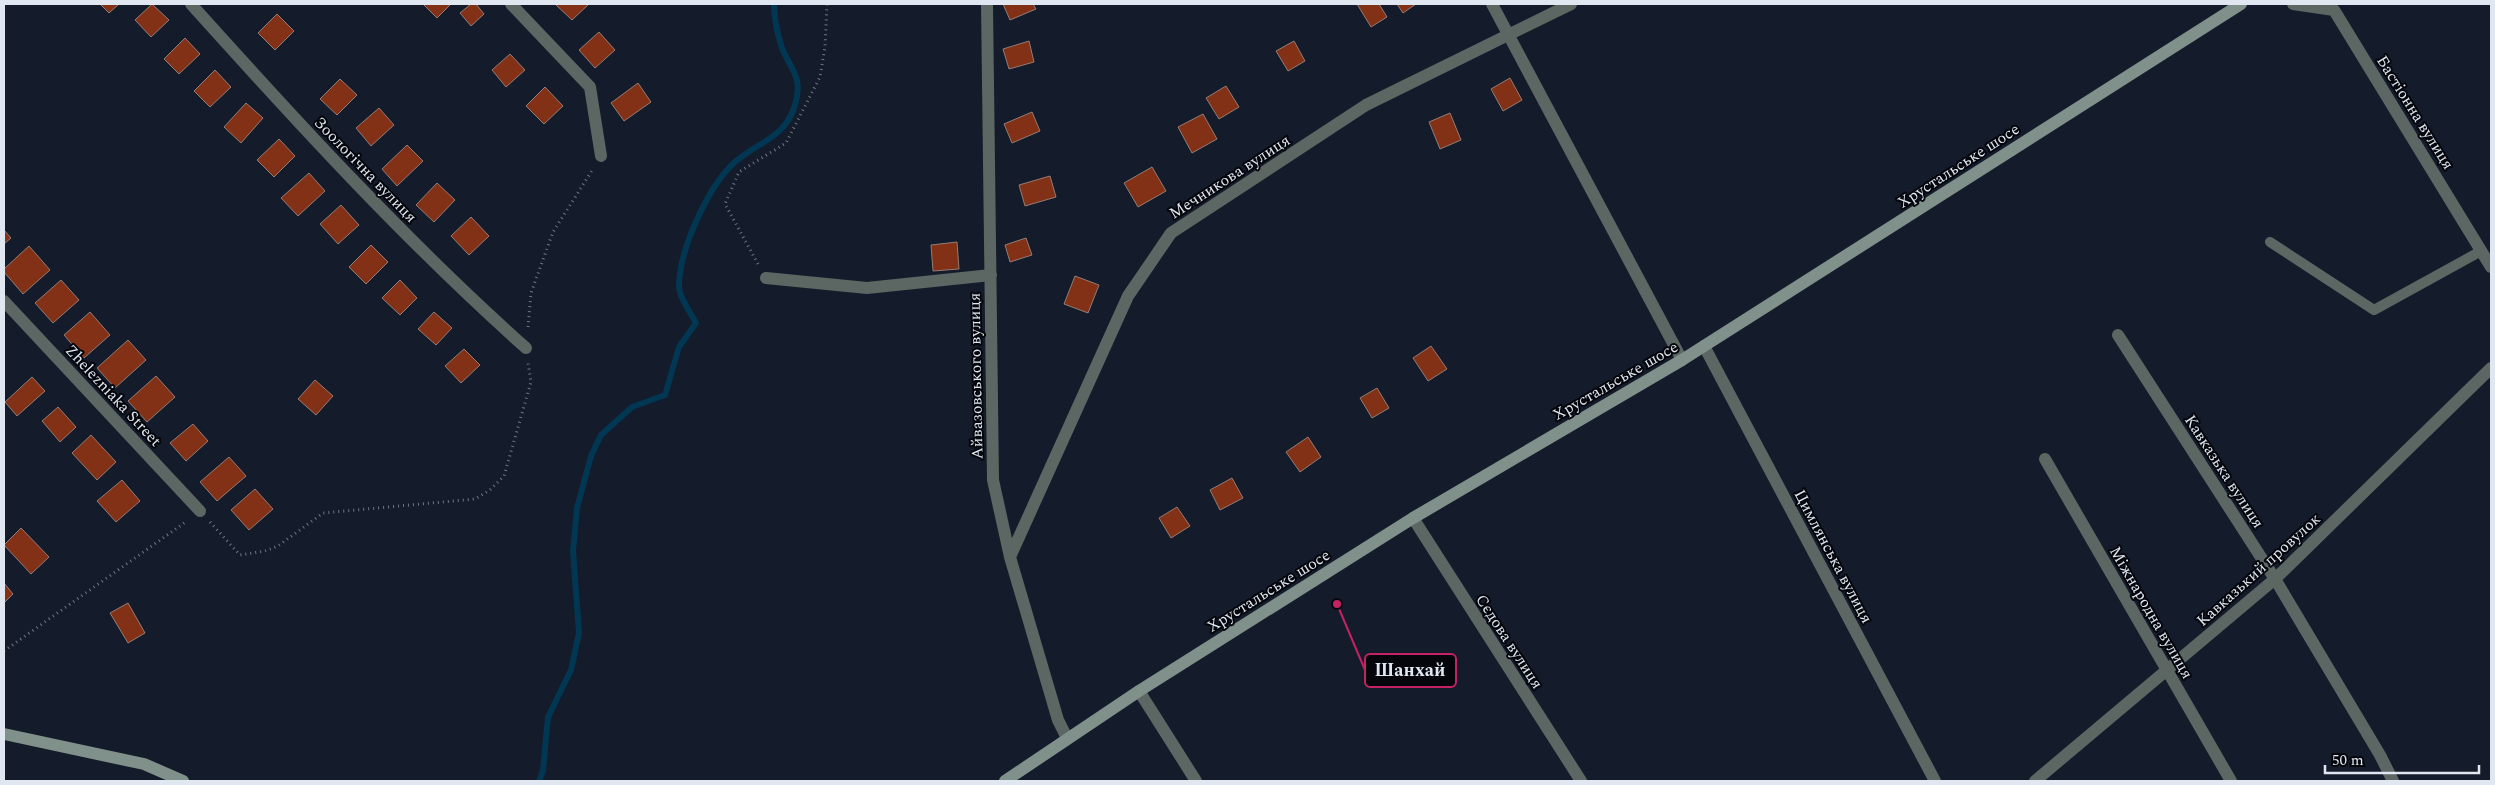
<svg xmlns="http://www.w3.org/2000/svg" width="2495" height="785" font-family="Spectral,serif">
  <style>
    .lines { fill: none; stroke-linecap: round; stroke-linejoin: round }
    .stream { stroke: #023753; stroke-width: 6 }
    .building { fill: #823116; stroke: #947d76 }
    .path { stroke: #707783; stroke-width: 3; stroke-dasharray: 1 4; stroke-linecap: butt }
    .lane { stroke: #5c6662; stroke-width: 10 }
    .street { stroke: #5c6662; stroke-width: 12 }
    .secondary { stroke: #80908a; stroke-width: 12 }
    .labels { text-anchor: middle; stroke-width: 4; stroke-linejoin: round; paint-order: stroke }
    .street-label { font-size: 16px; fill: #e1e7f1; stroke: #04060c }
    .leader { fill: none; stroke: #c42262; stroke-width: 2 }
    .callout-dot { fill: #c42262; stroke: #04060c; stroke-width: 2 }
    .callout { fill: #04060c; stroke: #c42262; stroke-width: 2 }
    .callout-label { font-size: 18px; text-anchor: middle; font-weight: bold; fill: #e1e7f1 }
  </style>
  <rect width="100%" height="100%" fill="#141b2a"/>
  <g class="lines">
    <path class="stream" d="M539 781 543 771 548 717 571 670 579 633 573 551 577 508 591 456 601 435 632 407 665 395 679 347 696 323C691 313 678 296 679 285 680 248 710 180 740 158 763 140 785 137 795 105 804 75 789 69 781 45 777 32 774 17 774 4"/>
  </g>
  <path class="building" d="M100 4H119L109 13Z
    M152 4 169 20 151 37 135 20Z
    M423 4H451L437 18Z
    M471 4H476L484 14 471 26 460 13Z
    M555 4H589L572 20Z
    M1003 4H1033L1036 9 1010 20Z
    M1357 4H1379L1387 17 1371 27Z
    M1397 4H1416L1403 13Z
    M277 14 294 31 275 50 258 33Z
    M599 32 615 50 595 68 579 50Z
    M185 38 200 54 179 74 164 59Z
    M1029 41 1034 62 1009 69 1003 49Z
    M1294 41 1305 61 1288 71 1276 51Z
    M510 54 525 70 506 87 492 70Z
    M215 70 231 87 210 107 194 91Z
    M1510 78 1522 100 1503 111 1491 89Z
    M340 79 357 95 337 115 320 99Z
    M638 83 651 102 624 121 611 103Z
    M1226 86 1239 107 1219 119 1206 98Z
    M545 87 563 106 544 124 526 106Z
    M246 103 263 118 241 143 224 127Z
    M379 108 394 125 371 146 356 128Z
    M1032 112 1040 131 1012 143 1004 124Z
    M1450 113 1461 140 1440 149 1429 122Z
    M1203 114 1217 139 1192 153 1178 127Z
    M279 139 295 156 274 177 257 160Z
    M407 145 423 161 397 186 382 169Z
    M1152 167 1166 191 1138 207 1124 183Z
    M309 173 325 191 298 216 281 198Z
    M1050 176 1056 197 1025 206 1019 185Z
    M437 183 455 200 434 222 416 205Z
    M341 205 359 225 338 244 320 224Z
    M471 217 489 236 469 255 451 236Z
    M4 230 11 238 4 244Z
    M1026 238 1032 255 1010 262 1005 245Z
    M957 242 959 269 933 271 931 245Z
    M371 245 388 262 366 284 349 267Z
    M29 246 50 270 23 294 4 272V269Z
    M1075 276 1099 285 1088 313 1064 304Z
    M61 280 79 300 53 323 35 303Z
    M400 280 417 298 400 315 382 298Z
    M90 312 110 335 84 358 64 335Z
    M434 312 452 328 436 345 418 329Z
    M128 340 146 360 115 388 97 368Z
    M1431 346 1447 369 1428 381 1413 358Z
    M464 349 480 365 461 383 445 366Z
    M156 376 175 397 147 422 128 401Z
    M32 377 45 391 17 416 5 402Z
    M315 380 333 396 316 415 298 399Z
    M1377 388 1389 408 1372 418 1360 398Z
    M58 407 76 427 60 442 42 421Z
    M193 424 208 441 186 461 170 443Z
    M91 435 116 462 97 480 72 453Z
    M1308 437 1321 457 1300 472 1286 452Z
    M229 457 246 476 217 501 200 482Z
    M1232 478 1243 498 1220 510 1210 490Z
    M122 480 140 501 116 522 97 501Z
    M255 489 273 509 249 530 231 510Z
    M1177 507 1190 526 1171 538 1159 518Z
    M21 528 49 557 31 574 4 545Z
    M4 583 13 594 4 603Z
    M128 603 145 633 128 643 110 613Z"/>
  <g class="lines">
    <path class="path" d="M758 264 725 204 739 172 786 143 820 77 825 47 827 4
      M528 327 531 293 553 232 593 169
      M210 522 240 555 265 551 278 546 323 513 475 499 490 490 504 476 531 382 528 363
      M4 651 187 521"/>
    <path class="lane" d="M2270 242 2374 310 2481 251"/>
    <path class="street" d="M191 4C298 123 406 241 526 348
      M511 4 590 87 601 156
      M987 4 993 480 1010 557 1058 720 1067 738
      M1492 4 1682 360
      M2293 4 2334 10 2491 267
      M766 278 867 288 991 275
      M4 301 200 511
      M2118 335 2275 579 2380 755 2393 781
      M1704 346 1935 781
      M2045 459 2231 781
      M1413 518 1581 781
      M1010 557 1128 296 1171 233 1366 105 1571 4
      M1139 691 1196 781
      M2035 781 2275 579 2491 368"/>
    <path class="secondary" d="M4 734 144 764 183 781
      M1005 781 1139 691 1413 518 1682 360 2241 4"/>
  </g>
  <g class="labels">
    <g class="street-label">
      <text transform="translate(2416 112) rotate(58)" y="6">Бастіонна вулиця</text>
      <text transform="translate(1958 165) rotate(-33)" y="6">Хрустальське шосе</text>
      <text transform="translate(366 169) rotate(46)" y="6">Зоологічна вулиця</text>
      <text transform="translate(1229 176) rotate(-33)" y="6">Мечникова вулиця</text>
      <text transform="translate(975 376) rotate(-91)" y="6">Айвазовського вулиця</text>
      <text transform="translate(1615 380) rotate(-30)" y="6">Хрустальське шосе</text>
      <text transform="translate(114 395) rotate(47)" y="6">Zhelezniaka Street</text>
      <text transform="translate(2225 471) rotate(57)" y="6">Кавказька вулиця</text>
      <text transform="translate(1834 556) rotate(62)" y="6">Цимлянська вулиця</text>
      <text transform="translate(2258 569) rotate(-42)" y="6">Кавказький провулок</text>
      <text transform="translate(1268 590) rotate(-32)" y="6">Хрустальське шосе</text>
      <text transform="translate(2152 612) rotate(60)" y="6">Міжнародна вулиця</text>
      <text transform="translate(1510 641) rotate(57)" y="6">Сєдова вулиця</text>
    </g>
  </g>
  <path class="leader" d="M1337 604L1365 670"/>
  <circle class="callout-dot" cx="1337" cy="604" r="5"/>
  <rect class="callout" x="1365" y="654" width="91" height="33" rx="5"/>
  <g class="callout-label">
    <text x="1410" y="676">Шанхай</text>
  </g>
  <rect width="2495" height="785" fill="none" stroke="#e1e7f1" stroke-width="10"/>
  <path d="M2325 765v8h154v-8" fill="none" stroke="#e1e7f1" stroke-width="2.5"/>
  <text x="2332" y="765" font-size="15" fill="#e1e7f1" stroke="#04060c" stroke-width="4" paint-order="stroke">50 m</text>
</svg>
